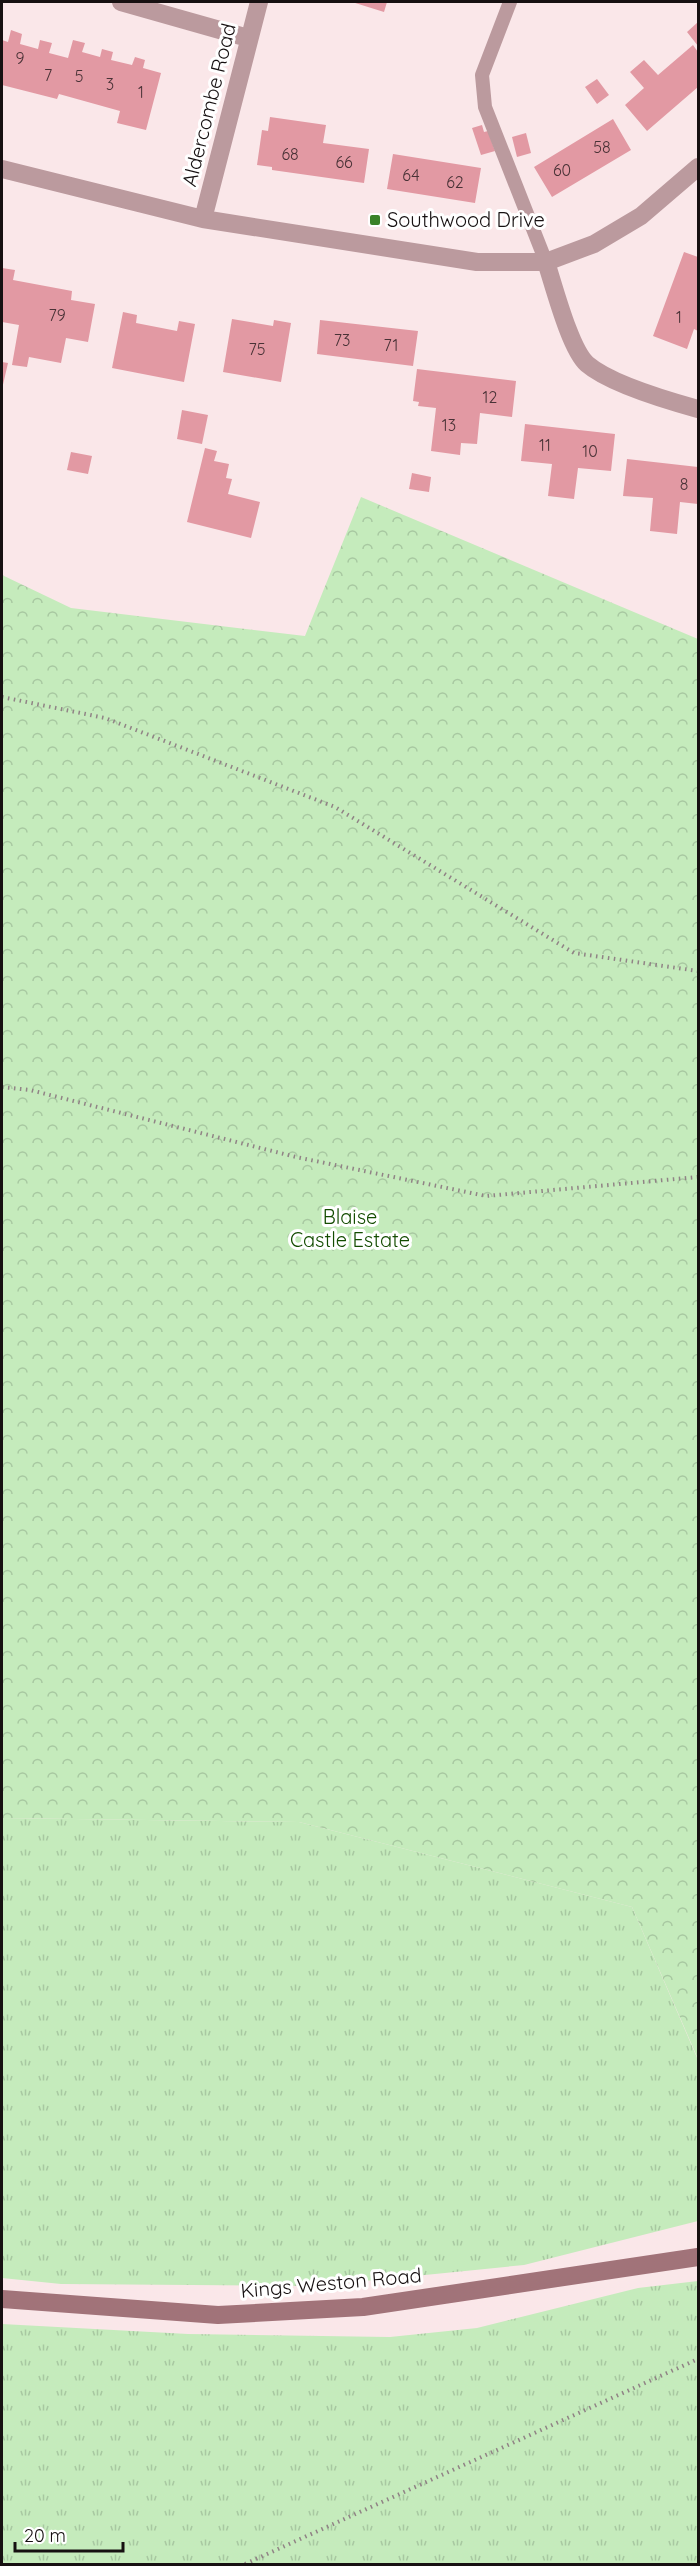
<svg xmlns="http://www.w3.org/2000/svg" width="700" height="2566" font-family="Quicksand,sans-serif">
  <style>
    .grass { fill: url(#grass-tufts) }
    .park { fill: url(#park-crowns) }
    .building { fill: #e299a3 }
    .lines { fill: none; stroke-linecap: round; stroke-linejoin: round }
    .path { stroke: #908385; stroke-width: 4; stroke-dasharray: 1.5 4.5; stroke-linecap: butt }
    .service { stroke: #bb9a9e; stroke-width: 14 }
    .minor { stroke: #bb9a9e; stroke-width: 18 }
    .secondary { stroke: #a17379; stroke-width: 18 }
    .poi-dot { fill: #3a8127; stroke: #fff; stroke-width: 2 }
    .labels { text-anchor: middle; stroke-width: 6; stroke-linejoin: round; paint-order: stroke }
    .number-label { font-size: 16px; fill: #493236 }
    .street-label { font-size: 20px; fill: #161011; stroke: #fff }
    .poi-label { font-size: 20px; fill: #161011; stroke: #fff; text-anchor: start }
    .park-label { font-size: 20px; fill: #134c00; stroke: #fff }
  </style>
  <defs>
    <pattern id="grass-tufts" width="24" height="20" patternUnits="userSpaceOnUse" patternTransform="scale(1.5)"><rect width="24" height="20" fill="#c5ebbc"/><path d="M3 7l-1-3M5 7V3M7 7l1-3M15 17l-1-3M17 17v-4M19 17l1-3" fill="none" stroke="#a8c8a1"/></pattern>
    <pattern id="park-crowns" width="20" height="18" patternUnits="userSpaceOnUse" patternTransform="scale(1.5)"><rect width="20" height="18" fill="#c5ebbc"/><path d="M2 6a3 3 0 1 1 6 0M12 15a3 3 0 1 1 6 0" fill="none" stroke="#a8c8a1"/></pattern>
  </defs>
  <rect width="100%" height="100%" fill="#fae7e9"/>
  <path class="grass" d="M2 1818 299 1822 632 1907 698 2060V2221L524 2265 315 2286 61 2284 2 2278Z
    M698 2281V2564H2V2324L188 2334 390 2337 477 2328 638 2288Z"/>
  <path class="park" d="M361 497 698 639V2059L632 1907 299 1822 2 1818V575L71 608 305 636Z"/>
  <path class="building" d="M352 2H387L384 12Z
    M698 22V46L687 32Z
    M11 30 22 34 20 44 38 49 40 40 52 43 49 53 68 58 73 40 85 43 82 52 100 57 102 49 113 52 111 60 132 65 135 57 145 60 143 68 161 73 146 130 117 123 120 111 59 94 57 99 2 85V40L8 42Z
    M693 45 698 52V87L647 131 625 105 644 88 630 72 644 60 658 75Z
    M597 79 609 95 597 104 585 87Z
    M270 117 326 125 323 143 369 149 364 183 272 170V167L257 165 262 130 268 131Z
    M613 119 631 150 552 197 534 167Z
    M482 125 484 132 488 131 495 151 481 155 472 128Z
    M526 133 531 153 517 157 512 137Z
    M393 154 481 168 475 203 387 189Z
    M684 252 698 257V331L694 329 687 349 653 336Z
    M2 268 15 270 13 280 72 291 71 300 95 304 88 342 66 338 61 363 29 357 27 367 12 365 19 325 2 322Z
    M123 312 137 315 136 323 177 331 179 321 195 324 184 382 112 368Z
    M232 319 273 326 274 320 291 323 281 382 223 372Z
    M320 320 418 331 413 366 317 354Z
    M2 362 8 363 2 389Z
    M417 369 516 381 512 417 480 413 477 444 461 443 460 455 431 451 436 408 418 406 419 402 413 401Z
    M182 410 208 415 202 444 177 439Z
    M525 424 615 434 611 471 578 468 574 499 548 496 552 464 521 461Z
    M205 448 217 451 214 461 229 464 226 478 232 479 228 494 260 502 251 538 187 522Z
    M71 452 92 456 88 474 67 470Z
    M627 459 698 467V504L680 502 677 534 650 531 653 498 623 496Z
    M412 473 431 477 429 492 409 489Z"/>
  <g class="lines">
    <path class="path" d="M2 697 105 718 335 807 574 953 698 971
      M2 1087 30 1090 296 1157 486 1196 698 1177
      M245 2564 698 2359"/>
    <path class="service" d="M510 2 482 75 485 107 546 262"/>
    <path class="minor" d="M121 2 248 38
      M2 169 203 219 477 262H546L594 244 641 216 698 167
      M203 219 259 2
      M546 262C554 286 570 349 587 364 609 383 669 401 698 409"/>
    <path class="secondary" d="M2 2299 218 2315 363 2307 698 2257"/>
  </g>
  <rect class="poi-dot" x="369" y="214" width="12" height="12" rx="3"/>
  <g class="labels">
    <g class="number-label">
      <text x="20" y="64">9</text>
      <text x="48" y="81">7</text>
      <text x="79" y="82">5</text>
      <text x="110" y="90">3</text>
      <text x="141" y="98">1</text>
      <text x="602" y="153">58</text>
      <text x="290" y="160">68</text>
      <text x="344" y="168">66</text>
      <text x="562" y="176">60</text>
      <text x="411" y="181">64</text>
      <text x="455" y="188">62</text>
      <text x="57" y="321">79</text>
      <text x="679" y="323">1</text>
      <text x="342" y="346">73</text>
      <text x="391" y="351">71</text>
      <text x="257" y="355">75</text>
      <text x="490" y="403">12</text>
      <text x="449" y="431">13</text>
      <text x="545" y="451">11</text>
      <text x="590" y="457">10</text>
      <text x="684" y="490">8</text>
    </g>
    <g class="street-label">
      <text transform="translate(209 105) rotate(-76)" y="7">Aldercombe Road</text>
      <text transform="translate(331 2283) rotate(-5)" y="7">Kings Weston Road</text>
    </g>
    <g class="poi-label">
      <text x="387" y="227">Southwood Drive</text>
    </g>
    <g class="park-label">
      <text x="350" y="1224">Blaise<tspan x="350" dy="23">Castle Estate</tspan></text>
    </g>
  </g>
  <rect width="700" height="2566" fill="none" stroke="#161011" stroke-width="6"/>
  <path d="M15 2542v9h108v-9" fill="none" stroke="#161011" stroke-width="3"/>
  <text x="24" y="2542" font-size="18" fill="#161011" stroke="#ffffff" stroke-width="4.5" paint-order="stroke">20 m</text>
</svg>
